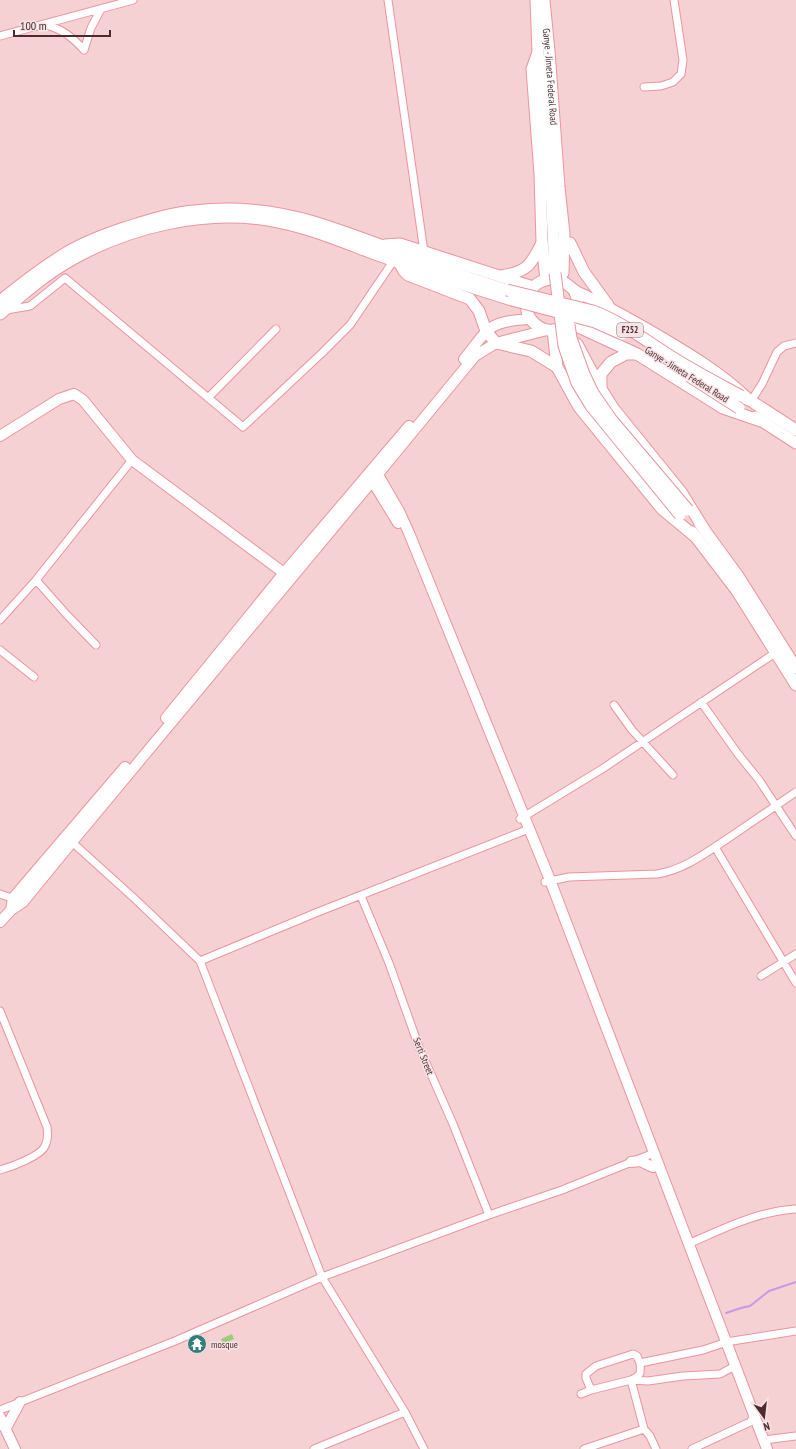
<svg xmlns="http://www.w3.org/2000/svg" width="796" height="1449" font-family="'PT Sans Narrow',sans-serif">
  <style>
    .green { fill: #9ecb7b }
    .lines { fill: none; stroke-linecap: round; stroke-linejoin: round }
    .stream { stroke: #c898e5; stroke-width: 2 }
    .street-casing { stroke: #eb949e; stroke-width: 9 }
    .secondary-casing { stroke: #eb949e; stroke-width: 12 }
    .primary-casing { stroke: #eb949e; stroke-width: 13 }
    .street { stroke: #fff; stroke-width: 7 }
    .secondary { stroke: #fff; stroke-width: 10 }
    .primary { stroke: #fff; stroke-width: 11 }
    .primary-bridge-casing { stroke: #eb949e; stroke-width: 13; stroke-linecap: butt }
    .primary-bridge { stroke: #fff; stroke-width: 11 }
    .labels { text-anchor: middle; stroke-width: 3; stroke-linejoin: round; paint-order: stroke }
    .shield { fill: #f6e3e5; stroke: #806265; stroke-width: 1 }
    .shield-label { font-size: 9px; font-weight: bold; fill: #4d2a2e }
    .street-label { font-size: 10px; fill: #4d2a2e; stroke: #f6e3e5 }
    .poi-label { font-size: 10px; fill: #4d2a2e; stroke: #f6e3e5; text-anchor: start }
  </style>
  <rect width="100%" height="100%" fill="#f6d1d4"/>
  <path class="green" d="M232 1334 234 1339 223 1344 221 1339Z"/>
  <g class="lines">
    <path class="stream" d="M726 1313 741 1308 750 1306 769 1291 796 1282"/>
    <g class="street-casing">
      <path id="street" d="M388 0 424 252
        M46 25C63 29 73 38 84 50
        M0 36 133 0
        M84 50 91 28 101 9
        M644 87 661 86 673 82 681 74 683 60 674 0
        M6 310 30 306 65 278 243 427 322 353 350 325 394 260
        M208 398 276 329
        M751 401 762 384 777 352 784 346 796 343
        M36 580 67 615 96 645
        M0 620 36 580 132 460
        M0 650 34 677
        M701 702 738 754 759 780 796 836
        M614 705 632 730 673 775
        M520 819 602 769 775 653
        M72 842 135 899 200 961 318 912 529 829
        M715 847 796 983
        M545 882 569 877 657 874C684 870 707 852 730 837 752 822 774 807 796 792
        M0 894 17 900
        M361 896 389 963 419 1047 453 1124 489 1215
        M200 961 322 1277 405 1412 424 1449
        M761 976 796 954
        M0 1011 47 1127C48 1134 48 1140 45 1146 41 1156 11 1167 0 1170
        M688 1244C723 1229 758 1211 796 1209
        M726 1342 796 1331
        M591 1390 586 1378V1374L596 1366 633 1354 637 1356 640 1363
        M581 1394 591 1390 631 1380 648 1381 683 1376 720 1374 735 1366
        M0 1410 175 1341 322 1277 489 1215 562 1190 654 1153
        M764 1440 796 1436
        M314 1449 405 1412
        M584 1449 644 1429
        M656 1449 650 1436 644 1429 631 1380C641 1375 641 1374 640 1363L703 1350 721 1344
        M692 1449 750 1422 754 1416"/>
    </g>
    <g class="secondary-casing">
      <path id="secondary" d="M464 359C471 351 478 340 486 332 496 321 516 320 530 319
        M0 436 59 399 74 394 83 400 132 460 284 573
        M374 468 399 511 409 533 550 880 767 1449
        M368 474 398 523
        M166 718 284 573 409 426
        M11 910 13 898 125 767
        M0 922 11 910 23 902 72 842 378 474 475 356 496 343 547 330
        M631 1162 640 1161 653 1167
        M0 1417 15 1449
        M0 1424 6 1428 20 1402"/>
    </g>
    <g class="primary-casing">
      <g id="primary">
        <path d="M536 0 538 53 544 104 551 187 555 273"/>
        <path id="s1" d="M544 0 549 51 559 187 564 234 563 273"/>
        <path d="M537 55 532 69 540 174 542 242 546 280"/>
        <path d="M570 243 584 272 608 305"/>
        <path d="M385 245 400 244 533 287"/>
        <path d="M399 262 404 271 408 275 470 299 479 311 486 331 496 343 531 351 557 367"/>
        <path d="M501 276C527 272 531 265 542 243"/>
        <path d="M574 290C576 295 579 302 578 308 575 331 543 339 530 318 526 312 525 303 528 295 532 284 546 277 557 279 566 281 570 288 577 292 605 305 631 320 657 335 689 354 721 373 748 399"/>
        <path d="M0 301C21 284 43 267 66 253 84 242 104 235 124 228 147 221 170 213 194 211 234 206 276 211 314 222 379 242 442 271 507 290"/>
        <path d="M0 314C23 294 46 274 73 259 130 227 202 210 268 220 305 226 340 241 375 254 420 270 466 286 512 300"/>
        <path d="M570 323 637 354 723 408 761 421"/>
        <path d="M553 330 557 367 579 407 662 509 697 538"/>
        <path d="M577 344 601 389 613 408 681 492 704 529"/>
        <path d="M601 388V374L611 362 626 354H636"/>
        <path d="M742 397 751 401 796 430"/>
        <path d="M756 417 796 443"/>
        <path d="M700 524 738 576 796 668"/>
        <path d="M692 532 737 591 796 685"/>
      </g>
    </g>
    <use href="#street" class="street"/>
    <use href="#secondary" class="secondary"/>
    <use href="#primary" class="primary"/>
    <g class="primary-bridge-casing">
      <path id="primary-bridge" d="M555 273 564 346 577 383 591 406 680 515
        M507 290 593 311C622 322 648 342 675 359 696 372 719 384 741 396
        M512 300 595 322 622 334
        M569 325 571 338 584 374 593 393 611 419 688 510
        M689 376 739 408"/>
    </g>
    <use href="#primary-bridge" class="primary-bridge"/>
  </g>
  <defs>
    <g id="temple-disc" transform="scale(1)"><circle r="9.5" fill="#347d7a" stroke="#f6e3e5"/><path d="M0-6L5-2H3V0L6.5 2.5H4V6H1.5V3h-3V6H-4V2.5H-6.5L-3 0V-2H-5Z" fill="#fff"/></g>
  </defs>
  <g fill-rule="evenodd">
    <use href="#temple-disc" x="197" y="1344"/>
  </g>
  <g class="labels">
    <rect class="shield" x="617" y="323" width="26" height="14" rx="3"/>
    <g class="shield-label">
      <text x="630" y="333">F252</text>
    </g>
    <g class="street-label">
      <text dy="4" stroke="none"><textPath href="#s1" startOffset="77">Ganye - Jimeta Federal Road</textPath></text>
      <text transform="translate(687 374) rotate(32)" y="4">Ganye - Jimeta Federal Road</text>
      <text transform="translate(424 1056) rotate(68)" y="4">Serti Street</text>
    </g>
    <g class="poi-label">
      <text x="211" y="1348">mosque</text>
    </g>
  </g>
  <g transform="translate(764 1417) rotate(165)" stroke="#f6e3e5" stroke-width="3" paint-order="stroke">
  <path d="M0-3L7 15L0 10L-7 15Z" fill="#4d2a2e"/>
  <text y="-6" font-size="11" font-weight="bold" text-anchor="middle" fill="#4d2a2e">N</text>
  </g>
  <path d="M14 30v6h96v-6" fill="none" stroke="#4d2a2e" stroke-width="2"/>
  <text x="20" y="30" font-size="12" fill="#4d2a2e" stroke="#f6e3e5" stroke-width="3" paint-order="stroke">100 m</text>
</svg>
